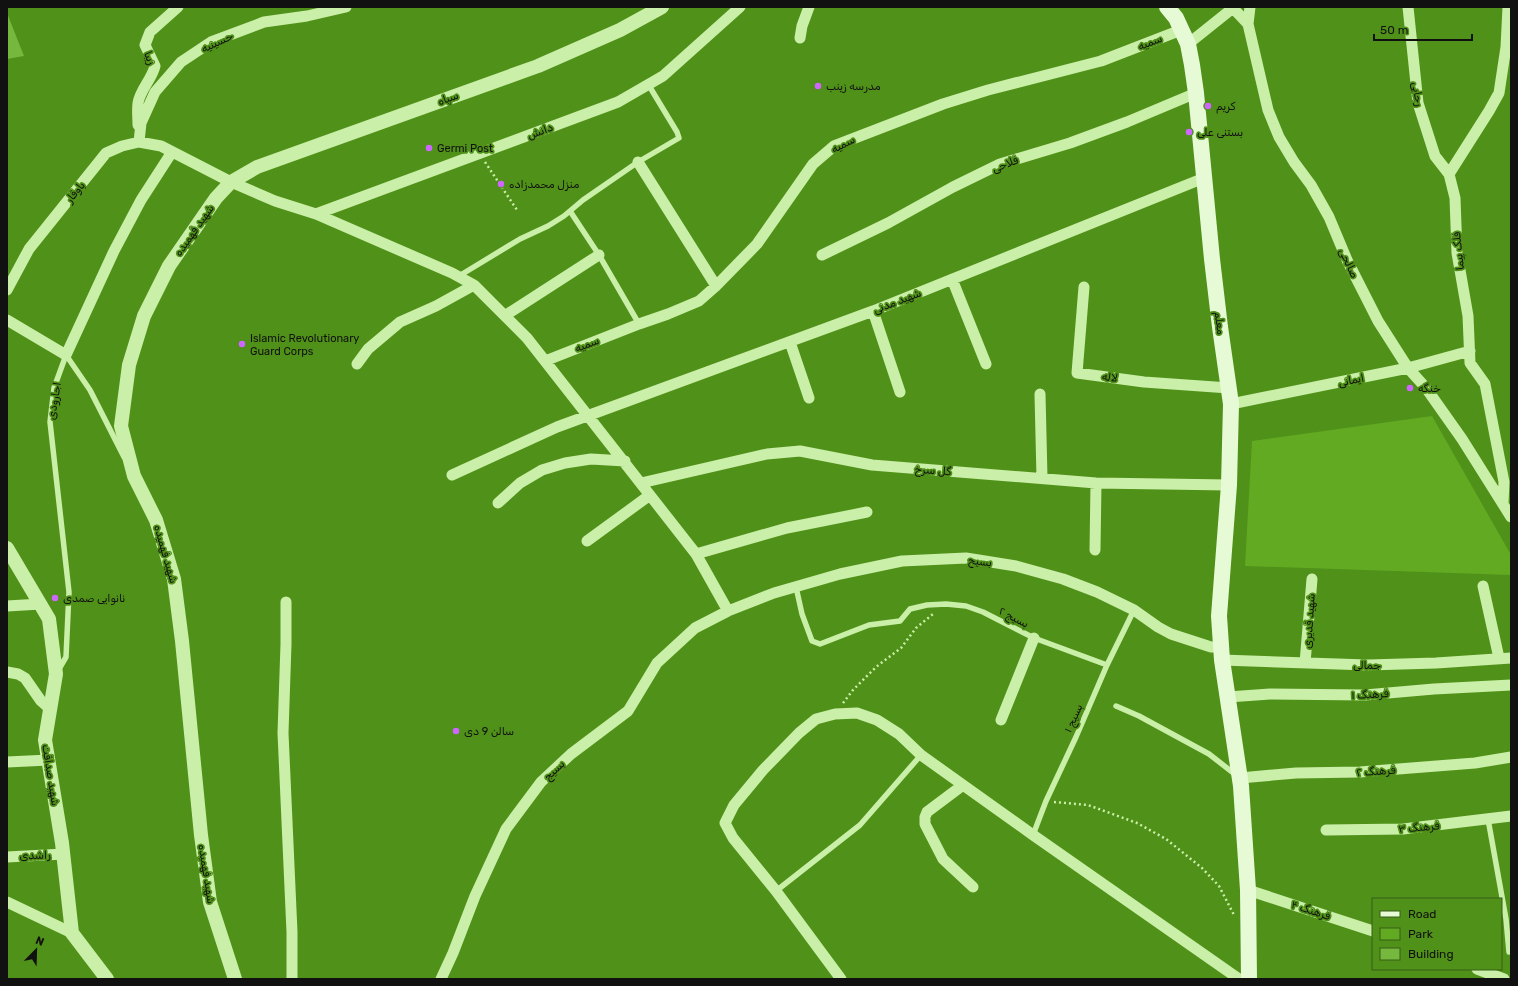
<svg xmlns="http://www.w3.org/2000/svg" width="1518" height="986" font-family="Rubik,Cairo,sans-serif">
  <style>
    .green { fill: #62aa22 }
    .building { fill: #76b73e }
    .lines { fill: none; stroke-linecap: round; stroke-linejoin: round }
    .path { stroke: #caefa8; stroke-width: 2.5; stroke-dasharray: 2 3; stroke-linecap: butt }
    .service { stroke: #caefa8; stroke-width: 5.5 }
    .minor { stroke: #caefa8; stroke-width: 11 }
    .tertiary { stroke: #caefa8; stroke-width: 14 }
    .secondary { stroke: #e6fbd5; stroke-width: 16 }
    .poi-dot { fill: #cf66ff; stroke: #509119; stroke-width: 1.5 }
    .labels { text-anchor: middle; stroke-width: 3.5; stroke-linejoin: round; paint-order: stroke }
    .street-label { font-size: 11px; fill: #111; stroke: #509119 }
    .poi-label { font-size: 11px; fill: #111; stroke: #509119; text-anchor: start }
  </style>
  <rect width="100%" height="100%" fill="#509119"/>
  <path class="green" d="M1432 416 1511 555V575L1245 566 1252 441Z"/>
  <path class="building" d="M7 13 24 56 7 59Z"/>
  <g class="lines">
    <path class="path" d="M485 162 517 210
      M843 703 853 690 876 667 901 648 916 628 933 614
      M1054 802 1088 805 1137 823 1166 839 1202 868 1219 886 1234 915"/>
    <path class="service" d="M570 211 599 255 639 324
      M459 276 520 239 548 226 564 216 583 200 638 162 679 138 677 132 648 84
      M66 355 90 390 124 457
      M796 587 802 614 812 641 820 644 869 625 900 621 910 609 927 605 946 604 966 606 983 612 1034 638 1107 665
      M59 669 66 657 69 592 50 422 54 388 66 355
      M1116 706 1139 716 1209 754 1236 775
      M1488 819 1506 919 1509 952
      M1033 835 1046 801 1076 737 1107 665 1134 610
      M776 891 860 825 921 755"/>
    <path class="minor" d="M1232 7 1248 24 1268 110 1279 137 1294 162 1311 185 1329 217 1347 260 1378 321 1408 368 1426 388 1462 439 1511 517
      M1408 7 1418 103 1435 156 1449 174
      M1248 24 1250 7
      M800 38 802 26 809 7
      M1188 44 1233 8
      M138 125C138 118 137 110 138 103 140 90 152 79 155 66L145 45 150 32 178 7
      M139 142 141 123 155 92 181 62 211 42 264 22 307 16 346 7
      M638 162 716 286
      M316 214 618 102 663 76 740 7
      M822 255 888 223 953 187 1000 164 1070 143 1127 122 1196 93
      M952 279 986 364
      M1084 287 1077 373 1144 382 1229 388
      M7 290 29 249 106 153 122 146 139 142 161 146 231 182 275 201 316 214 452 273 474 285 527 338 696 554 728 611
      M873 311 900 392
      M506 315 599 255
      M7 320 66 355 114 251 141 200 172 152
      M790 342 809 398
      M545 361 639 324 668 314 699 301 716 286 757 244 813 164 834 146 943 104 988 90 1101 61 1181 30
      M357 364 368 349 400 322 436 306 474 285
      M1040 394 1042 478
      M1231 404 1408 368 1470 351
      M452 475 557 427 873 311 1204 178
      M641 483 767 454 800 451 872 465 1096 483 1229 485
      M498 503 520 483 542 470 565 463 591 459 625 461
      M1503 503 1504 482 1485 384 1470 363 1468 316 1457 253 1455 198 1449 174 1489 111 1499 93 1506 47 1508 7
      M587 541 650 495
      M1095 550 1096 483
      M696 554 787 528 867 512
      M1483 586 1499 658
      M286 602V644L283 733 292 932V979
      M7 606 41 604
      M1222 660 1368 665 1436 663 1511 658
      M1305 663 1312 579
      M7 672 18 674 25 678 41 701 50 709
      M1228 697 1270 694 1365 695 1434 689 1511 685
      M1001 720 1034 638
      M7 762 49 760
      M1240 778 1296 773 1360 772 1475 763 1511 757
      M963 785 927 812 925 817V824L943 859 973 887
      M1326 830 1403 829 1511 816
      M7 857 64 854
      M1248 890 1373 931
      M7 902 72 933
      M1477 969 1504 979
      M441 979 453 953 475 896 506 829 541 782 571 754 628 711 657 663 695 628 728 611 774 593 840 574 902 561 966 558 1016 566 1063 579 1097 592 1134 610 1158 627 1171 634 1211 647H1221
      M841 979 776 891 733 838 725 823 734 805 763 770 799 733 816 719 835 714 857 713 877 720 899 734 921 755 1033 835 1239 979"/>
    <path class="tertiary" d="M7 548 49 619 56 674 45 740 62 843 72 933 107 979
      M235 979 210 902 201 835 182 641 174 579 156 520 134 476 121 426 129 365 144 316 169 266 216 198 231 182 257 167 538 66 620 30 662 7"/>
    <path class="secondary" d="M1167 7 1176 18 1188 44 1192 65 1196 93 1212 259 1220 327 1231 404 1229 485 1219 616 1222 660 1241 786 1248 890 1249 979"/>
  </g>
  <g class="poi-dot">
    <circle cx="818" cy="86" r="4"/>
    <circle cx="1208" cy="106" r="4"/>
    <circle cx="1189" cy="132" r="4"/>
    <circle cx="429" cy="148" r="4"/>
    <circle cx="501" cy="184" r="4"/>
    <circle cx="242" cy="344" r="4"/>
    <circle cx="1410" cy="388" r="4"/>
    <circle cx="55" cy="598" r="4"/>
    <circle cx="456" cy="731" r="4"/>
  </g>
  <g class="labels">
    <g class="street-label">
      <text transform="translate(217 42) rotate(-25)" y="4">حسینیه</text>
      <text transform="translate(1150 42) rotate(-21)" y="4">سمیه</text>
      <text transform="translate(150 58) rotate(68)" y="4">زیبا</text>
      <text transform="translate(1418 94) rotate(81)" y="4">رجایی</text>
      <text transform="translate(448 98) rotate(-20)" y="4">سپاه</text>
      <text transform="translate(540 131) rotate(-20)" y="4">دانش</text>
      <text transform="translate(843 144) rotate(-27)" y="4">سمیه</text>
      <text transform="translate(1005 164) rotate(-21)" y="4">فلاحی</text>
      <text transform="translate(75 192) rotate(-51)" y="4">باوقار</text>
      <text transform="translate(194 230) rotate(-55)" y="4">شهید فهمیده</text>
      <text transform="translate(1458 251) rotate(-96)" y="4">فلک پیما</text>
      <text transform="translate(1349 263) rotate(65)" y="4">صالحی</text>
      <text transform="translate(897 301) rotate(-21)" y="4">شهید مدنی</text>
      <text transform="translate(1220 323) rotate(83)" y="4">معلم</text>
      <text transform="translate(587 344) rotate(-21)" y="4">سمیه</text>
      <text transform="translate(1110 377) rotate(8)" y="4">لاله</text>
      <text transform="translate(1351 380) rotate(-11)" y="4">ایمانی</text>
      <text transform="translate(54 401) rotate(-81)" y="4">اجارودی</text>
      <text transform="translate(933 470) rotate(4)" y="4">گل سرخ</text>
      <text transform="translate(166 554) rotate(74)" y="4">شهید فهمیده</text>
      <text transform="translate(980 561) rotate(7)" y="4">بسیح</text>
      <text transform="translate(1014 617) rotate(27)" y="4">بسیج ۲</text>
      <text transform="translate(1309 621) rotate(-86)" y="4">شهید قدیری</text>
      <text x="1367" y="669">جمالی</text>
      <text transform="translate(1370 694) rotate(-3)" y="4">فرهنگ ۱</text>
      <text transform="translate(1073 718) rotate(-66)" y="4">بسیج ۱</text>
      <text transform="translate(554 770) rotate(-43)" y="4">بسیج</text>
      <text transform="translate(1376 771) rotate(-4)" y="4">فرهنگ ۲</text>
      <text transform="translate(51 775) rotate(81)" y="4">شهید صداقت</text>
      <text transform="translate(1419 827) rotate(-5)" y="4">فرهنگ ۳</text>
      <text transform="translate(35 855) rotate(-2)" y="4">راشدی</text>
      <text transform="translate(207 874) rotate(81)" y="4">شهید فهمیده</text>
      <text transform="translate(1311 910) rotate(18)" y="4">فرهنگ ۴</text>
    </g>
    <g class="poi-label">
      <text x="826" y="90">مدرسه زینب</text>
      <text x="1216" y="110">کریم</text>
      <text x="1197" y="136">بستنی علی</text>
      <text x="437" y="152">Germi Post</text>
      <text x="509" y="188">منزل محمدزاده</text>
      <text x="250" y="342">Islamic Revolutionary<tspan x="250" dy="13">Guard Corps</tspan></text>
      <text x="1418" y="392">خنگه</text>
      <text x="63" y="602">نانوایی صمدی</text>
      <text x="464" y="735">سالن 9 دی</text>
    </g>
  </g>
  <rect width="1518" height="986" fill="none" stroke="#111111" stroke-width="16"/>
  <rect x="1372" y="898" width="130" height="72" fill="#509119" stroke="#375e16"/>
  <rect x="1380" y="911" width="20" height="6" fill="#e6fbd5" stroke="#375e16"/>
  <text x="1408" y="918" font-size="12" fill="#111111">Road</text>
  <rect x="1380" y="928" width="20" height="12" fill="#62aa22" stroke="#375e16"/>
  <text x="1408" y="938" font-size="12" fill="#111111">Park</text>
  <rect x="1380" y="948" width="20" height="12" fill="#76b73e" stroke="#375e16"/>
  <text x="1408" y="958" font-size="12" fill="#111111">Building</text>
  <g transform="translate(36 950) rotate(23)" stroke="#509119" stroke-width="3" paint-order="stroke">
  <path d="M0-3L7 15L0 10L-7 15Z" fill="#111111"/>
  <text y="-6" font-size="11" font-weight="bold" text-anchor="middle" fill="#111111">N</text>
  </g>
  <path d="M1374 34v6h98v-6" fill="none" stroke="#111111" stroke-width="2"/>
  <text x="1380" y="34" font-size="12" fill="#111111" stroke="#509119" stroke-width="3" paint-order="stroke">50 m</text>
</svg>
